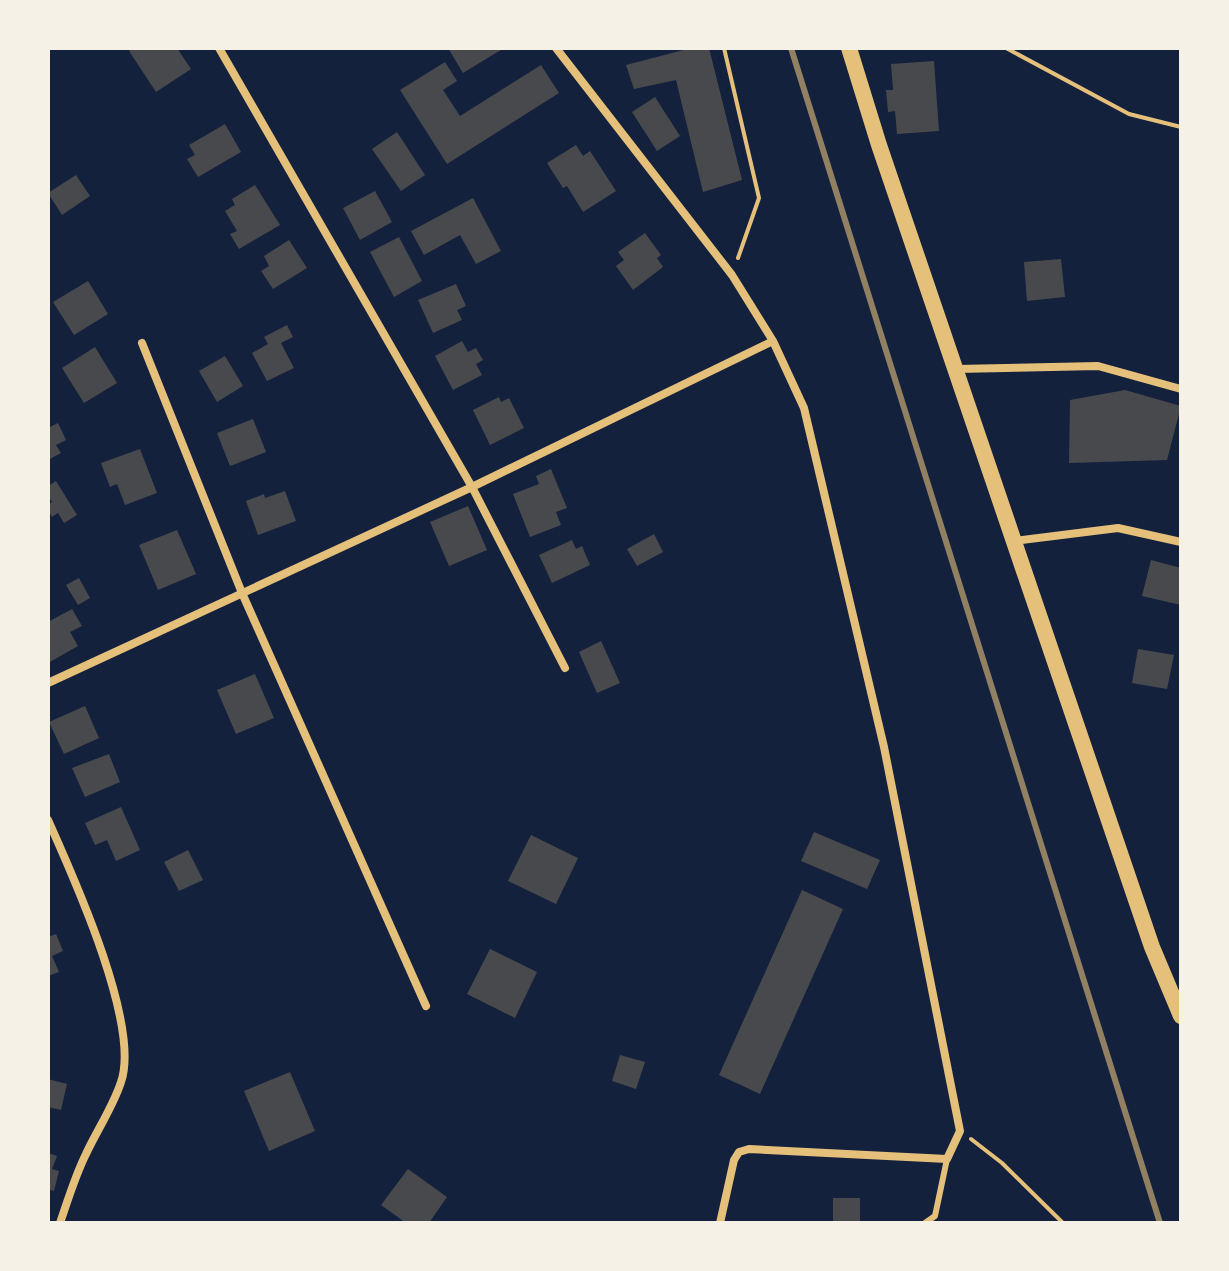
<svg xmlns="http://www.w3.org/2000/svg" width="1229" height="1271" font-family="Rubik,sans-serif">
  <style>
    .building { fill: #48494c }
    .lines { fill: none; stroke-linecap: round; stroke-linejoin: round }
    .path { stroke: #e5c07b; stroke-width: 4 }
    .service { stroke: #e5c07b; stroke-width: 6 }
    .minor { stroke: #e5c07b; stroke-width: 8 }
    .secondary { stroke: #e5c07b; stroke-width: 16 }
    .rail { stroke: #918062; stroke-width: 6 }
  </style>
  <rect width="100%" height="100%" fill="#14213d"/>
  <path class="building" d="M134 48H177L191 69 156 92 129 51Z
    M448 48H504L463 73Z
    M691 48H709L742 180 703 192 676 80 634 89 626 65Z
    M934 61 939 131 897 134 895 111 888 112 886 90H893L891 64Z
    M445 62 457 81 443 90 460 116 541 65 559 93 447 164 400 90Z
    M655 97 680 136 657 151 632 112Z
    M225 124 241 152 198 177 187 159 195 155 189 145Z
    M397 132 425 175 401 191 372 149Z
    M576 145 583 156 590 151 616 191 583 212 567 186 563 188 547 163Z
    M76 175 90 196 62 215 48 193Z
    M255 185 280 225 239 249 230 234 237 231 225 211 235 205 232 199Z
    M375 191 392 222 360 240 343 208Z
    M473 198 501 251 476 264 460 235 424 255 411 231Z
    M645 233 661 255 657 258 663 267 633 290 616 266 624 260 618 252Z
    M399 237 422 281 394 297 370 252Z
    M289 240 307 268 273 289 261 271 269 266 264 256Z
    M1061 259 1065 297 1027 301 1024 262Z
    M88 281 108 314 74 335 53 302Z
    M456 284 466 306 457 310 462 320 433 333 418 300Z
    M287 325 293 337 281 343 294 368 267 381 252 353 268 344 264 337Z
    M462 341 468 352 476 348 483 360 476 364 482 375 453 390 435 356Z
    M95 347 117 383 84 403 62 368Z
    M225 356 243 386 217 402 199 371Z
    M1125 390 1181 406 1167 460 1069 463 1070 400Z
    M499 397 501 402 509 398 524 428 490 445 473 410Z
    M253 419 266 452 230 466 217 433Z
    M58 423 66 440 56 445 61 453 48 460V428Z
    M140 449 157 493 125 505 117 484 110 487 101 463Z
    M551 469 567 508 556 512 561 525 530 537 513 494 539 484 536 476Z
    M56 481 77 515 64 523 58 513 52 517 48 510V505L52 502 48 496V486Z
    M285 491 296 521 258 535 246 501 264 494 265 498Z
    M468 506 487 550 449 566 430 522Z
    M177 530 196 574 158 590 139 545Z
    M654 534 663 552 637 566 627 549Z
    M572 540 576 549 582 546 590 565 552 583 539 555Z
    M1151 560 1181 568V605L1142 596Z
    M79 578 90 598 78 605 66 585Z
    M72 609 82 626 70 632 78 646 48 663V622Z
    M601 641 620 683 597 693 579 652Z
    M1138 649 1174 655 1167 689 1132 683Z
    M255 674 274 718 236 734 217 690Z
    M85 706 99 738 64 754 49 722Z
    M109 754 120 782 85 797 72 768Z
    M121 807 140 850 116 861 107 840 95 845 85 823Z
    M814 832 880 860 867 889 801 861Z
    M531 835 578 858 556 904 508 881Z
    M188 850 203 880 179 891 164 862Z
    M802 890 843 909 760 1094 719 1075Z
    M56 934 63 951 52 956 59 972 48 976V937Z
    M490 949 537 972 515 1018 467 994Z
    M620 1055 645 1062 636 1089 612 1081Z
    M290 1072 315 1131 269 1151 244 1091Z
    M48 1079 67 1084 61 1110 48 1107Z
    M48 1153 57 1156 52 1169 59 1171 54 1191 48 1189Z
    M408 1169 447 1197 429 1223H406L381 1205Z
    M833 1198H860V1223H833Z"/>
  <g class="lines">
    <path class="path" d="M724 48 759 198 738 258
      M1006 48 1129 114 1181 127
      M971 1139 1002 1163 1063 1223"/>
    <path class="service" d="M925 1223 935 1216 947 1159"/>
    <path class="minor" d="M219 48 472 487 565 668
      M556 48 732 275 773 341 804 408 884 747 960 1131 947 1159 749 1149 739 1152 734 1160 720 1223
      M142 343 242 593 426 1006
      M956 369 1098 366 1181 389
      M1014 541 1118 528 1181 542
      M48 683 472 487 773 341
      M48 820C73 876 141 1025 121 1082 113 1107 97 1130 86 1154 75 1176 68 1200 60 1223"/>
    <path class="secondary" d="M849 48 879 145 1152 947 1181 1016"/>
    <path class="rail" d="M791 48 1160 1223"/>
  </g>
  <rect width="1229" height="1271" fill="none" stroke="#f6f1e7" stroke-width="100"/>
</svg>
